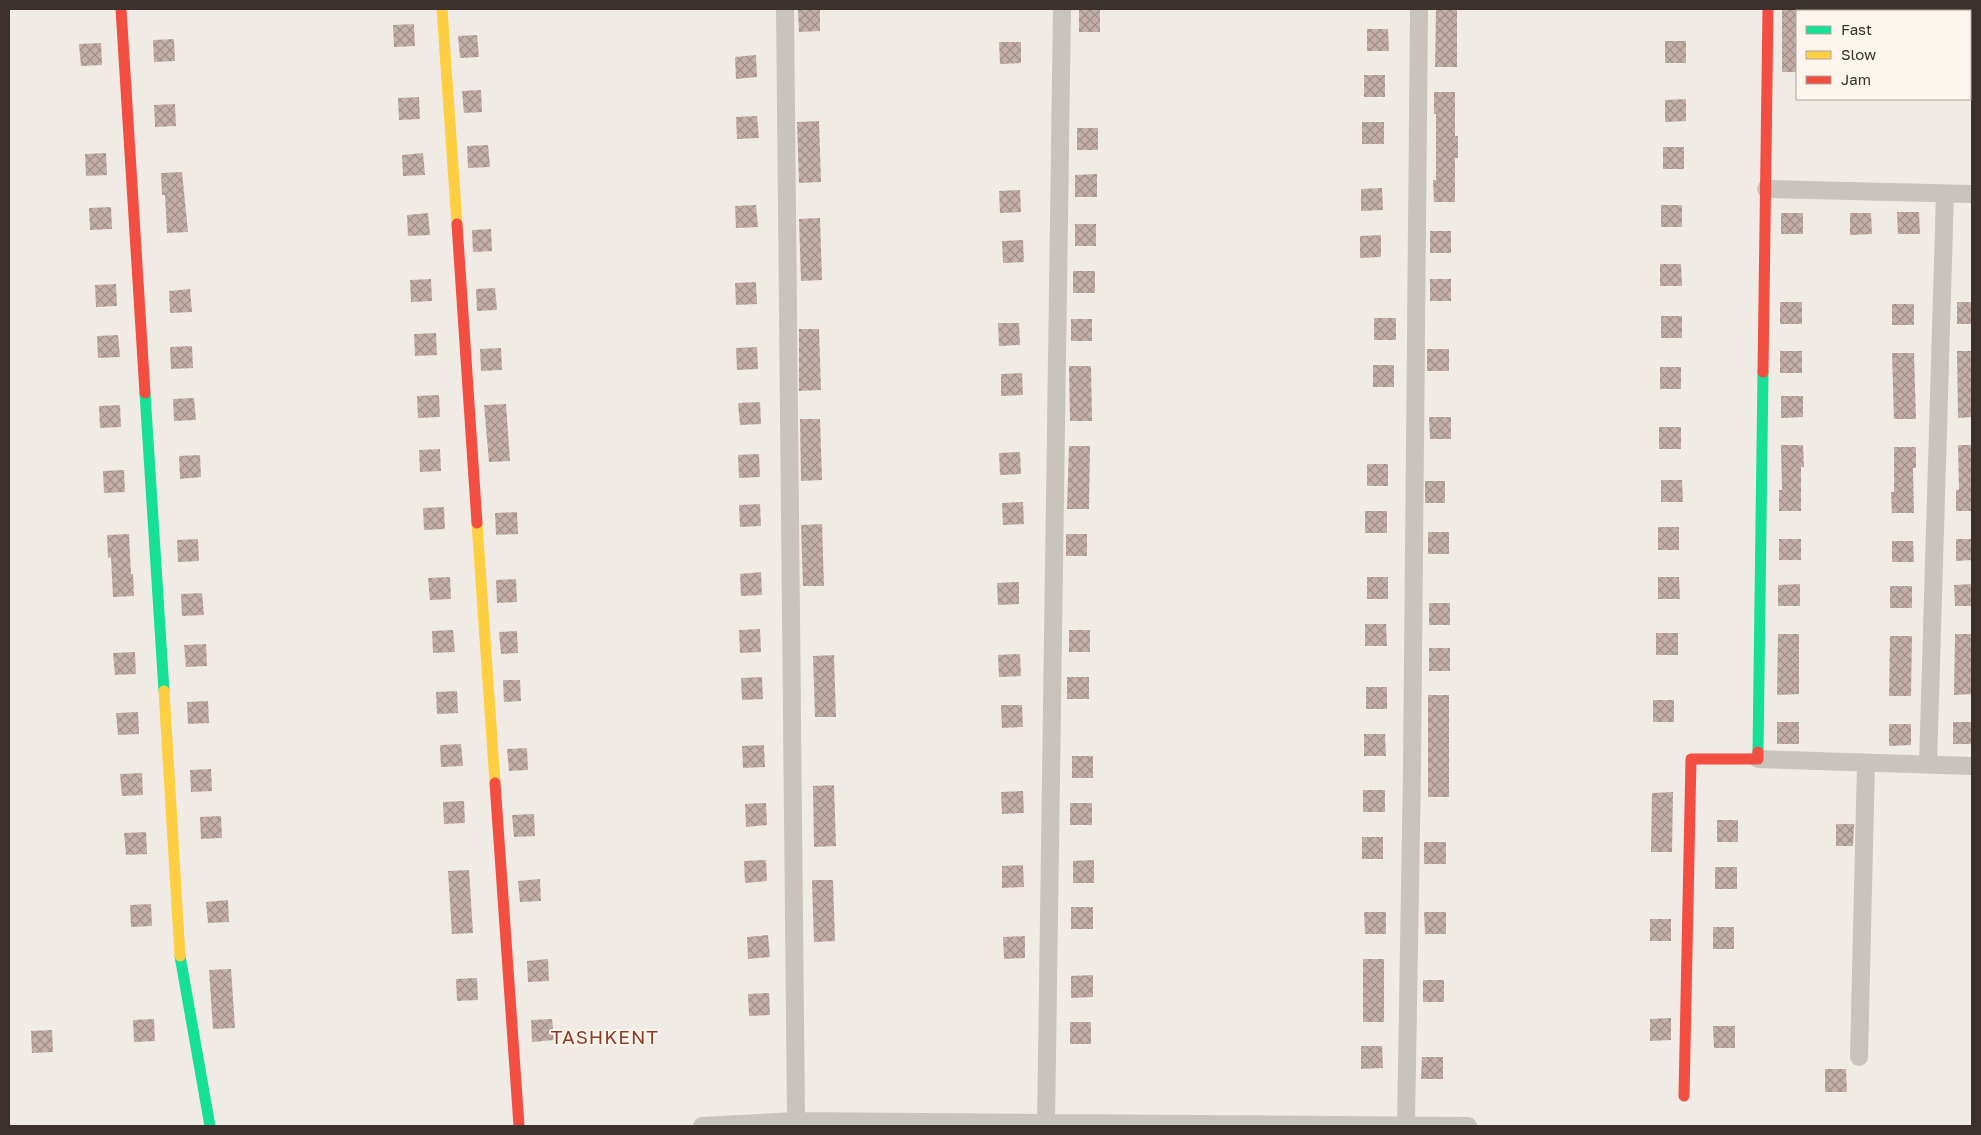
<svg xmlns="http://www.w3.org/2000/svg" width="1981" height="1135" font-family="'Golos Text',sans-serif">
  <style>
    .building { fill: url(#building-cross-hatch) }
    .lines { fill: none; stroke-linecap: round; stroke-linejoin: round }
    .street { stroke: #c9c3be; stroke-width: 18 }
    .fast { stroke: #16e098; stroke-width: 11 }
    .slow { stroke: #ffcf43; stroke-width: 11 }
    .jam { stroke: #f24e42; stroke-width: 11 }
    .labels { text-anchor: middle; stroke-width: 4; stroke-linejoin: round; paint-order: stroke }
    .quarter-label { font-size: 19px; letter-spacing: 1px; fill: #8c3b22; stroke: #fbf5ee }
  </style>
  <defs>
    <pattern id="building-cross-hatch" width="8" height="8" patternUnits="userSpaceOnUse" patternTransform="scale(1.25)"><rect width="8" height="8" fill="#c3afa7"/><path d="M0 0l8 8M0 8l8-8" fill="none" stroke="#a08f88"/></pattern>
  </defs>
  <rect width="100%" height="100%" fill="#f0ebe5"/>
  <path class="building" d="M820 9V31L799 32 798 10Z
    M1436 9H1457V67H1435Z
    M1782 9H1797V72H1782Z
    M1079 10H1100V32H1079Z
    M414 24 415 46 394 47 393 25Z
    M1367 29H1388L1389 51H1367Z
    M477 35 479 57 460 58 458 36Z
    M174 39 175 61 154 62 153 40Z
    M1665 41H1686V63H1665Z
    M999 42H1021V63L1000 64Z
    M101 43 102 65 81 66 79 44Z
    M756 55 757 77 736 79 735 57Z
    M1364 75H1385V97H1364Z
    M481 90 482 112 464 113 462 91Z
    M1434 92H1455V136H1458V158H1455V202H1434L1433 180H1436V114H1434Z
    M419 97 420 119 399 120 398 98Z
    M1686 99V121L1665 122V100Z
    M175 104 176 126 155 127 154 105Z
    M757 116 759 138 737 139 736 117Z
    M819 121 821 182 799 183 797 122Z
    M1362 122H1384V144H1362Z
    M1077 128H1098V150H1077Z
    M488 145 490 167 468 168 467 146Z
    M1663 147H1684V169H1663Z
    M106 153 107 175 86 176 85 154Z
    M423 153 425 175 403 176 402 155Z
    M182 172 188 232 167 233 165 195H162L161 173Z
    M1097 174V197H1075V175Z
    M1382 188 1383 210 1361 211V189Z
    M1020 190 1021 212 1000 213 999 191Z
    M756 205 758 227 736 228 735 206Z
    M1661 205H1682V227H1661Z
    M111 207 112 229 90 230 89 208Z
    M1897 212H1919L1920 234H1898Z
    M428 213 430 235 408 236 407 215Z
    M1781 213H1803V234H1781Z
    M1850 213H1871L1872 234 1850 235Z
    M820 218 822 280 801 281 799 219Z
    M1075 224H1096V246H1075Z
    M491 229 492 251 473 252 472 230Z
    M1430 231H1451V253H1430Z
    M1381 235V257L1360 258V236Z
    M1023 240 1024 262 1003 263 1002 241Z
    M1660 264H1681L1682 286H1660Z
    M1073 271H1095V293H1073Z
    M431 279 432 301 411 302 410 280Z
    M1430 279H1451V301H1430Z
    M756 282 757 304 736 305 735 283Z
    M116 284 117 306 96 307 95 285Z
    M495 288 497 310 477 311 476 289Z
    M190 289 192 312 170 313 169 291Z
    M1780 302H1802V324H1780Z
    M1957 302H1972V324H1957Z
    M1892 304H1914V325H1892Z
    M1661 316H1682V338H1661Z
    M1374 318H1396V340H1374Z
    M1071 319H1092V341H1071Z
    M998 323H1019L1020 345 999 346Z
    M799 329H819L821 390 799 391Z
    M436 333 437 355 415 356 414 334Z
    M118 335 120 357 98 358 97 336Z
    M192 346 193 368 171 369 170 347Z
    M757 347 758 369 737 370 736 348Z
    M501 348 502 370 481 371 480 349Z
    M1427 349H1449V371H1427Z
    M1780 351H1802V373H1780Z
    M1957 351H1972V417L1958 418Z
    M1892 353H1914L1916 419H1894Z
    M1373 365H1394V387H1373Z
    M1069 366H1091L1092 421H1070Z
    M1660 367H1681V389H1660Z
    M1022 373 1023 395 1001 396V374Z
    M439 395 440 417 418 418 417 396Z
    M1781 396H1803V417L1781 418Z
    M194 398 196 420 174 421 173 399Z
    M760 402 761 424 740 425 738 403Z
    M506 404 510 461 489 462 484 405Z
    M120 405 121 427 100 428 99 406Z
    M1429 417H1451V439H1430Z
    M800 419H820L822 480 801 481Z
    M1659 427H1681V449H1659Z
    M1781 445H1803L1804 467H1801V511H1779V490H1782Z
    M1958 445H1972V511H1956V490H1959Z
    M1069 446H1090L1089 509H1067Z
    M1894 447H1916V468H1913L1914 513H1892L1891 492H1894Z
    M440 449 441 471 420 472 419 450Z
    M1020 452 1021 474 1000 475 999 453Z
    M759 454 760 477 739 478 738 455Z
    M200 455 201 477 180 479 179 456Z
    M1367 464H1388V486H1367Z
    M124 470 125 492 104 493 103 471Z
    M1661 480H1682L1683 502H1661Z
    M1425 481H1445V503H1425Z
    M1023 502 1024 524 1003 525 1002 503Z
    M760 504 761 526 740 527 739 505Z
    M444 507 445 529 424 530 423 508Z
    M1365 511H1387V533H1365Z
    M517 512 518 534 496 535 495 513Z
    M822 524 824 586H803L801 525Z
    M1658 527H1679V550H1658Z
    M1428 532H1449V554H1428Z
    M129 534 131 574H133L134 596 113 597 111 557 108 558 107 535Z
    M1066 534H1087V556H1066Z
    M198 539 199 561 178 562 177 540Z
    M1779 539H1801V560H1779Z
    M1956 539H1972V560L1956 561Z
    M1892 541H1913L1914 562H1892Z
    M761 572 762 595 741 596 740 574Z
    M450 577 451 599 430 600 428 578Z
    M1367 577H1388V599H1367Z
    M1658 577H1679L1680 599H1658Z
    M516 579 517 602 497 603 496 580Z
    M1019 582V604L998 605 997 583Z
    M1800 584V606H1778V585Z
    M1972 584V606H1955L1954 585Z
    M1890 586H1912V608H1890Z
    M202 593 204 615 182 616 181 594Z
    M1429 603H1450V625H1429Z
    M1365 624H1386L1387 646H1365Z
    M760 629 761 652 740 653 739 630Z
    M453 630 455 652 433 653 432 631Z
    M1069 630H1090V652H1069Z
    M517 631 518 653 501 654 499 632Z
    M1656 633H1678V655H1656Z
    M1778 634H1799V694L1777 695Z
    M1955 634H1972V694L1954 695Z
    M1890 636H1912L1911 696H1889Z
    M206 644 207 666 186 667 184 645Z
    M1429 648H1450V671H1429Z
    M135 652 136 674 115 675 113 653Z
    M1020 654 1021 676 999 677 998 655Z
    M834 655 836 717H815L813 656Z
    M762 677 763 699 742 700 741 678Z
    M1067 677H1089V699H1067Z
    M503 680H520L521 701 504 702Z
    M1366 687H1387V709H1366Z
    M457 691 458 713 437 714 436 692Z
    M1428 695H1449V797H1428Z
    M1653 700H1674V722H1653Z
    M208 701 209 723 188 724 187 702Z
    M1001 705H1022L1023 727 1002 728Z
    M138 712 139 734 118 735 116 713Z
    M1777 722H1799V744H1777Z
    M1953 722H1972V744H1953Z
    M1889 724H1911V745L1889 746Z
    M1364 734H1385L1386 756H1364Z
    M461 744 463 766 441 767 440 745Z
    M764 745 765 767 743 768 742 746Z
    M527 748 528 770 509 771 507 749Z
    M1072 756H1093V778H1072Z
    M211 769 212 791 191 792 190 770Z
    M142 773 143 795 122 796 120 774Z
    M834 785 836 846 814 847 813 786Z
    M1363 790H1385V812H1363Z
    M1023 791 1024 813 1002 814 1001 792Z
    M1673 792 1672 852H1651L1652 793Z
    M464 801 465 823 444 824 443 802Z
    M766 803 767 825 746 827 745 804Z
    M1070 803H1092V825H1070Z
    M534 814 535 836 514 837 512 815Z
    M221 816 222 838 201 839 200 817Z
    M1717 820H1738V842H1717Z
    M1836 824H1854L1853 846H1836Z
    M146 832 147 854 126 855 124 833Z
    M1362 837H1383V859H1362Z
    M1424 842H1446V864H1424Z
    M766 860 767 881 745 883 744 861Z
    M1094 860V883H1073V861Z
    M1023 865 1024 887 1002 888V866Z
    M1715 867H1737V889H1715Z
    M469 870 473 933 452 934 448 871Z
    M540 879 541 901 520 902 518 881Z
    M812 880H833L835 941 814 942Z
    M228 900 229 922 208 923 206 902Z
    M151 904 152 926 131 927 130 905Z
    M1071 907H1093V929H1071Z
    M1364 912H1386V934H1365Z
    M1424 912H1446V934H1425Z
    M1650 919H1671V941H1650Z
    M1713 927H1734V949H1713Z
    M768 935 770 957 748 959 747 937Z
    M1025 936V958L1004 959 1003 937Z
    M548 959 549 981 528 982 527 961Z
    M1363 959H1384V1022H1363Z
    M231 969 235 1028 213 1029 209 970Z
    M1093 975V997L1071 998V976Z
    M477 978 478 1000 457 1001 456 979Z
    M1423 980H1444V1002H1423Z
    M769 993 770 1015 749 1016 748 994Z
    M1671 1018V1040L1650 1041V1019Z
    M154 1019 155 1041 134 1042 133 1020Z
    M552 1019 554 1040 532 1042 531 1020Z
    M1070 1022H1091V1044H1070Z
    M1713 1026H1735V1048H1714Z
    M52 1030 53 1052 32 1053 31 1031Z
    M1361 1046H1382L1383 1068 1361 1069Z
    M1422 1057H1443V1079H1421Z
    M1825 1069H1846L1847 1092H1825Z"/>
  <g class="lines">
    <path class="street" d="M785 9 796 1121
      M1766 189 1972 194
      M1758 759 1972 766
      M1928 765 1945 194
      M1859 1057 1866 763
      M1406 1125 1412 769 1419 9
      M702 1126 796 1121 1468 1126
      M1046 1126 1062 9"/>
    <path class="fast" d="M145 393 164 691
      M1758 752 1763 372
      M180 956 210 1126"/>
    <path class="slow" d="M442 9 457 224
      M477 523 495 783
      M164 691 180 956"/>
    <path class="jam" d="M121 9 145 393
      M457 224 477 523
      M1763 372 1768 9
      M495 783 519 1126
      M1684 1096 1691 759H1758V752"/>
  </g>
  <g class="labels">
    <g class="quarter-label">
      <text x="605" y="1044">TASHKENT</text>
    </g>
  </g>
  <rect width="1981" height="1135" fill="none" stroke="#3b302b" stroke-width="20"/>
  <rect x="1796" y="10" width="175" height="90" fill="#fbf5ee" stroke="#aea6a0"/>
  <rect x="1806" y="26" width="25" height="8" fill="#16e098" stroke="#aea6a0"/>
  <text x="1841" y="35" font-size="15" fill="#3b302b">Fast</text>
  <rect x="1806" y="51" width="25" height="8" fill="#ffcf43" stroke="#aea6a0"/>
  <text x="1841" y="60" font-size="15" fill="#3b302b">Slow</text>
  <rect x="1806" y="76" width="25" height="8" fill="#f24e42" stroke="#aea6a0"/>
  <text x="1841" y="85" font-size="15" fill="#3b302b">Jam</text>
</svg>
